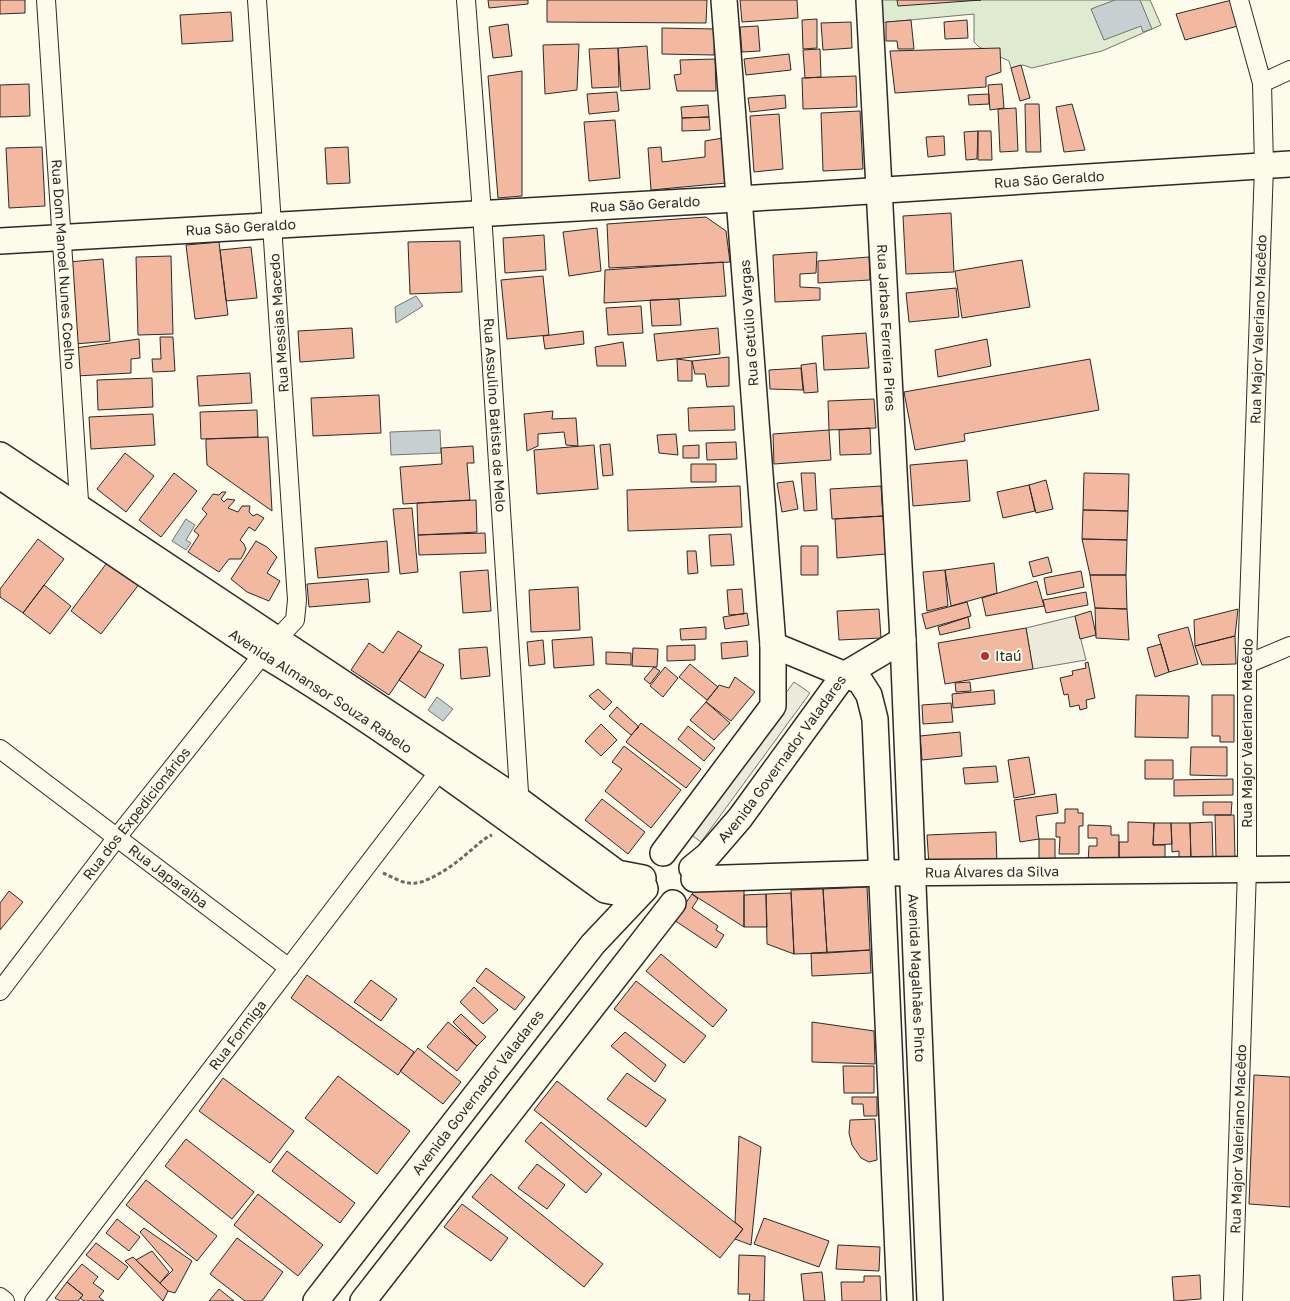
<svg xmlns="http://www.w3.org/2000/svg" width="1290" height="1301" font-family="'Golos Text',sans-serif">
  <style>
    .green { fill: #deebd1; stroke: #74746e }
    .parking { fill: #eceadb; stroke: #74746e }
    .water { fill: #c7d0d0; stroke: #74746e }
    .building { fill: #f2b8a0; stroke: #2b2b2b }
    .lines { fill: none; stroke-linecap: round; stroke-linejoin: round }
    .street-casing { stroke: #2b2b2b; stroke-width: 20 }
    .secondary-casing { stroke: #2b2b2b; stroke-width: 28 }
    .path { stroke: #6a6964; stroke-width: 3; stroke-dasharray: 4 2.5; stroke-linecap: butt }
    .street { stroke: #fdfbea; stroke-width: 18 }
    .secondary { stroke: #fdfbea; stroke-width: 25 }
    .poi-dot { fill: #c62828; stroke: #fdfbea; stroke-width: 2 }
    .labels { text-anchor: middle; stroke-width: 4; stroke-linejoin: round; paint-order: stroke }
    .street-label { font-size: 14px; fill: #2b2b2b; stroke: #fdfbea }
    .poi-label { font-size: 14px; fill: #2b2b2b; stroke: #fdfbea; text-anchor: start }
  </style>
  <rect width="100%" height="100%" fill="#fdfbea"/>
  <path class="green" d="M877 0H1150L1161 25 1102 51 1032 68 1023 65 1011 68 1009 61 979 47 974 42V14L878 23Z"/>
  <path class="parking" d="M1075 616 1086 660 1033 669 1026 628Z
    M794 682 810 693 701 842 685 830Z"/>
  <path class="water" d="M1115 0H1140L1152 29 1143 32 1141 26 1104 40 1091 9Z
    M416 296 423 306 396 323 395 307Z
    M440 430 441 453 391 455 390 432Z
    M186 519 195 525 186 540 191 543 186 550 172 541Z
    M437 697 453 709 443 721 428 710Z"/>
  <path class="building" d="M0 0H25V13L0 14Z
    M488 0H528V4L489 8Z
    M547 0H707L706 23 547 22Z
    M740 0H797L798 18 742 22Z
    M897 0H981L898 6Z
    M1232 0 1238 26 1185 40 1176 14Z
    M231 12 233 41 182 44 180 15Z
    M817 19V48L803 49 802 20Z
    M911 20 914 49H898L897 41H886V22Z
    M967 20 968 38 945 39 944 22Z
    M851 22 852 48 823 50 821 23Z
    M508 24 512 56 493 58 489 27Z
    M758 26 760 51 742 52 740 27Z
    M662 28 715 29 714 55 662 54Z
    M579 44 577 90 545 94 543 45Z
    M647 46 650 89 621 91 618 48Z
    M618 48 619 87 592 88 589 49Z
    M1000 48 1001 72 986 77V87L895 93 890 51Z
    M820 49 821 77 805 78 803 50Z
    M789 54 791 70 746 75 744 59Z
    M715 59 716 91H677L674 75 681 74 680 60Z
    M1021 65 1030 98 1020 101 1011 68Z
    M522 71V196L498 198 488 76Z
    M856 76 857 107 803 109 802 78Z
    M29 84 30 116 0 117V85Z
    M1002 84 1004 108 990 110 988 85Z
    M617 92 619 111 589 114 587 94Z
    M989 94V104L969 105 968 95Z
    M785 95 786 108 750 112 748 98Z
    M1025 104H1039L1041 152H1026Z
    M1072 104 1085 150 1064 152 1056 107Z
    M708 105 709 117 682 118 681 107Z
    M1016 108 1018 151 1000 152 998 109Z
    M860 111 863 169 823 171 821 113Z
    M779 114 783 169 754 172 750 116Z
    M709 117 710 130 682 131V118Z
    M615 120 620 178 589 181 584 122Z
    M978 131H991L992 160H978Z
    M978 131 977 159 966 160 964 132Z
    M944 136 945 155 928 157 926 137Z
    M723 138 726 183 651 190 648 148 661 147 662 162 705 157V141Z
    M42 147 45 206 9 208 6 148Z
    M348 147 350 183 327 184 325 148Z
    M951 213 954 272 906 274 903 216Z
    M706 217 726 231 730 262 609 268 607 224Z
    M597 228 601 271 569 276 563 232Z
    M544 235 546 270 505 273 503 238Z
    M460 241 462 292 410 294 408 242Z
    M219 242 228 315 195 319 186 245Z
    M251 247 257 298 226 301 220 250Z
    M817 252 816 273 800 274V287L820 288V300L775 302 773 255Z
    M171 256 173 334 138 335 136 257Z
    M869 257 870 280 818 283V261Z
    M103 259 110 341 75 344 68 262Z
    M1022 260 1030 307 962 318 955 271Z
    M723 262 726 296 604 303 605 270Z
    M543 276 549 335 507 339 501 280Z
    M956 288 959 317 909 322 906 293Z
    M679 299 681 325 652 326 650 300Z
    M641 306 643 333 608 335 606 308Z
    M352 328 354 358 300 362 298 331Z
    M718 328 720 354 657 361 654 334Z
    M583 331 584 344 545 349 543 336Z
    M866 333 869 368 824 370 822 336Z
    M160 337H173L175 371 153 372 152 359H161Z
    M139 339 140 358 131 359V373L76 376 75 348Z
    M987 339 991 366 938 377 935 350Z
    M623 342 626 366H597L595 347Z
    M729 357V386L707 387 705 374H695L692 361Z
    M677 359 692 361V381H678Z
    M1090 359 1099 410 964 434 965 441 915 450 904 392Z
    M816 363 818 392 804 393 801 365Z
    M801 368 803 390 770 389 769 370Z
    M250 373 252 403 199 406 197 376Z
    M152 378 153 407 98 410 97 380Z
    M379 395 381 433 313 436 311 398Z
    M874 399 876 428 829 430 828 401Z
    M734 406 735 430 689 431 688 408Z
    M257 410 258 437 201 439 200 412Z
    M553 411 552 419 576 418 578 446 566 445 564 432 538 434V446L527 451 524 414Z
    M153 414 155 445 91 449 89 417Z
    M870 428 871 454 840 455 839 430Z
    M829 430 831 460 774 464 773 434Z
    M676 434 678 455 659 453 657 435Z
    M268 437 272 511 207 465 206 445V439Z
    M736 442 737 459 707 460 706 443Z
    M610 444 613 475 603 476 600 445Z
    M594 445 598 489 537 494 534 450Z
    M699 445V458H683V446Z
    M473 446 474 463H467L470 500 403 504 400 467 442 464 441 448Z
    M125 453 154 476 126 512 97 489Z
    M967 460 970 501 913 506 910 465Z
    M691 464H716V482H691Z
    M174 473 197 491 161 537 139 520Z
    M801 473H815L817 510 804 511Z
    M1084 473 1129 474 1128 511 1083 510Z
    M1046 480 1053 509 1036 513 1029 485Z
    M793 481 798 509 782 512 777 483Z
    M1029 485 1035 511 1003 518 997 492Z
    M740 486 742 527 628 531 627 490Z
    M881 486 883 516 832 519 830 489Z
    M222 492H226L221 499 224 502 227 499 235 500 228 508 238 512 242 506H250L249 512 253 516 257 514 264 518 255 531 249 527 240 540 244 544 246 549 241 559H229L219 572 188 552 199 535 194 531 207 514 202 509 213 494 219 495Z
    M476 500 477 532 418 535 417 503Z
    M412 508 418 572 400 574 393 509Z
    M1083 510 1128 511 1127 540 1082 539Z
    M883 516 886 554 837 558 835 519Z
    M485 533 486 553 419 555 418 535Z
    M731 534 734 565 711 566 709 535Z
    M38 539 64 559 23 613 0 597V589Z
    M1082 539 1127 540 1126 575H1090Z
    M256 541 267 547 277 557 267 573 280 581 269 601 247 592 231 579Z
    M387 541 389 572 318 578 315 548Z
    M801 546H818V575H801Z
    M687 551H696L698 573 688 574Z
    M1048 557 1052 572 1033 577 1029 562Z
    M109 560 140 583 101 634 71 611Z
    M994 563 997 593 951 606 945 570Z
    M488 570 491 611 463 613 460 572Z
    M945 570 948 606 927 611 923 572Z
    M1081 571 1084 587 1047 595 1044 578Z
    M1090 575H1126L1127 609 1095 608Z
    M368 579 370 602 309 607 307 584Z
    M1037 581 1044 606 986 616 982 598Z
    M44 585 71 606 50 634 23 613Z
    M578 587 580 630 531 632 529 590Z
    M742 589 744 614 729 615 727 590Z
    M1086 592 1088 605 1046 613 1043 600Z
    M967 602 971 616 926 629 922 614Z
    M1095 608 1127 609 1129 640 1096 638Z
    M879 609 881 638 839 640 837 611Z
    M1238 609 1235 636 1195 646 1194 620Z
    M1091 611 1096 635 1080 639 1075 616Z
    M747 613 749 625 725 629 723 617Z
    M968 617 970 628 940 635 938 627Z
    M706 627V639L681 640 680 629Z
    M1188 627 1198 664 1169 672 1158 635Z
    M1026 628 1033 669 945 684 938 643Z
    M398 631 422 646 389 695 351 670 369 643 383 653Z
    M1235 636 1236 664 1202 665 1195 646Z
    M592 637 594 665 554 668 552 640Z
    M543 640 545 664 529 666 527 642Z
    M747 641 748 656 722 659 721 643Z
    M1161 644 1169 672 1155 677 1147 648Z
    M695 645V660L667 661V646Z
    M487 647 490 676 461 679 459 649Z
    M633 648 658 649 657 667 632 666Z
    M419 651 444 665 425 698 399 680Z
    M606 652 631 653V665L606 664Z
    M1088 662 1095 698 1086 700 1087 708 1080 710 1079 705 1070 707 1068 694 1064 695 1060 678 1073 675 1072 671 1086 668 1085 663Z
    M690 664 718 687 707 700 679 677Z
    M654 667 660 671 650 684 644 679Z
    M665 667 678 678 663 697 650 686Z
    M735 677 755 692 731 721 706 702 719 685 729 688Z
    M970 682 971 691 956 692 955 683Z
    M598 689 612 702 604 710 589 696Z
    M994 690 995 704 953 708 952 694Z
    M1136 695 1189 696 1188 738 1135 737Z
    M1212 695H1234V742H1220V736H1212Z
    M706 702 730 723 714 740 690 720Z
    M951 703 953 722 923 724 922 705Z
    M617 707 639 727 631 735 609 716Z
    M641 723 701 769 686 788 626 742Z
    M601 724 617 740 601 756 585 741Z
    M688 726 715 748 704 761 678 739Z
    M960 732 962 756 922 760 920 736Z
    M624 746 681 790 651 828 605 791 622 769 612 762Z
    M1191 747H1227V776L1190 775Z
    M1029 757 1035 794 1014 798 1008 760Z
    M1145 760H1173V779H1145Z
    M996 766 998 782 965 784 963 768Z
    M1233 779V795L1174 796V780Z
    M1056 794 1058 813 1036 816 1039 839 1020 842 1014 800Z
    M602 799 645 832 628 854 585 820Z
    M1203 802H1232L1231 815H1203Z
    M1065 809H1078V813H1083V826H1079V854H1059L1060 837H1056V823H1065Z
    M1215 815H1234L1235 857H1216Z
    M1128 822 1154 823 1153 845H1165V860H1119V842H1128Z
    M1212 822 1213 860H1191L1190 823Z
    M1154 823H1171L1172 844 1153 845Z
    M1171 823H1190L1191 860 1179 861V851L1172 852Z
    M1088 825 1111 826V835H1119V862H1088L1089 846H1097V838H1088Z
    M996 832 997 867 929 866 927 835Z
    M1039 839H1055V859H1039Z
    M867 887 870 950 827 953 823 889Z
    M744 889V927L692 894 695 891Z
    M823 889 827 953 794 954 791 890Z
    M9 891 23 902 0 930V903Z
    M791 893 794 954 767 944 766 894Z
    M692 894 698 899 692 908 718 926 716 930 724 935 716 948 674 920Z
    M766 894 767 927H744V895Z
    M870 950 871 973 812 976 811 953Z
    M661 954 727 1010 713 1027 646 971Z
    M486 968 525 997 515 1010 476 981Z
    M307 975 414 1052 398 1075 291 998Z
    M371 980 397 999 381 1021 354 1002Z
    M636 981 706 1036 684 1063 614 1009Z
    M474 987 498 1010 483 1024 460 1002Z
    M461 1014 486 1037 477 1046 453 1022Z
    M448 1022 477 1046 457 1071 427 1047Z
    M812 1022 874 1031 875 1064 812 1062Z
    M625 1032 666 1065 655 1082 611 1046Z
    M418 1048 461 1082 443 1104 400 1071Z
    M843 1066H874V1093H844Z
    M627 1073 666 1100 646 1127 607 1099Z
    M1254 1075 1290 1077V1207L1249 1204Z
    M338 1076 410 1131 377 1174 305 1118Z
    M223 1078 294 1131 270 1163 199 1111Z
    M557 1081 743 1229 720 1258 534 1110Z
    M852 1097H877V1116H864L863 1104H852Z
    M875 1119 877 1160 869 1162 861 1158 852 1145 849 1133 850 1120Z
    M541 1122 602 1174 586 1193 525 1141Z
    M739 1136 761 1147 751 1245 735 1239 743 1229 735 1222Z
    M186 1139 254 1192 232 1219 165 1166Z
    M287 1151 355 1203 340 1223 272 1171Z
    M537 1164 565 1185 547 1209 518 1188Z
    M491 1174 603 1264 584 1287 472 1197Z
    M146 1180 217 1236 197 1261 126 1205Z
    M258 1194 323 1245 298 1276 234 1225Z
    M462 1204 508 1238 491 1261 444 1227Z
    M764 1218 829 1241 819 1267 754 1244Z
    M117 1219 140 1237 129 1251 106 1233Z
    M144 1228 192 1261 175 1293 168 1291 160 1283 173 1270 140 1232Z
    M237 1238 283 1272 262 1301H245L210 1274Z
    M96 1243 128 1267 118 1280 86 1255Z
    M838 1245 880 1247 879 1271 836 1269Z
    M152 1251 169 1272 160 1283 136 1260Z
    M739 1255 765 1256 764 1301H749L750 1294H738Z
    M133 1257 168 1291 163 1301 125 1261Z
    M82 1264 98 1277 93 1283 104 1291 99 1297 104 1301H84L80 1298 83 1295 67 1282Z
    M822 1272 825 1301H804L801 1274Z
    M1200 1275 1201 1299 1174 1301 1172 1277Z
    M864 1276H880L881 1301H842L841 1282H864Z
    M67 1282 83 1295 78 1301H60L55 1298Z
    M219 1289 234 1301H209Z"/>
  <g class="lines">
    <g class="street-casing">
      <g id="street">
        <path id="s1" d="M46 0 80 516"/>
        <path id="s2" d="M466 0 482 213 520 808"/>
        <path d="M1262 83 1290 70"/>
        <path d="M1247 664 1290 646"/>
        <path id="s3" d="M0 749 289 968"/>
        <path id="s4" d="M0 991 118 836 263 654 295 620 297 600 257 0"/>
        <path d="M0 1297 5 1301"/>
        <path id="s5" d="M34 1301 447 761"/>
        <path id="s6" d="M1233 1301 1247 869V664L1264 166 1262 83 1239 0"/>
      </g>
    </g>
    <g class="secondary-casing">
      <g id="secondary">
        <path id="s7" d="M869 0 903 640 930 1301"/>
        <path id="s8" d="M0 241 807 195 1290 164"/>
        <path d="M0 455 520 801 617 873 643 878"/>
        <path id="s9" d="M0 476 263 654C382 725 493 809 605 890L620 893 644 886"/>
        <path d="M773 645 860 681 869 695 875 719 900 1301"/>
        <path d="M663 853 773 706V645L724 0"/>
        <path id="s10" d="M692 868 708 855 740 818 844 675 903 640"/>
        <path id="s11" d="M694 879 882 873 1290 869"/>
        <path id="s12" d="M316 1301 593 944 645 889"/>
        <path d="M363 1301 673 903"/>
      </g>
    </g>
    <path class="path" d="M383 873C393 877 404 885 416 883 432 881 458 862 470 851 478 845 482 839 492 835"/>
    <use href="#street" class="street"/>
    <use href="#secondary" class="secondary"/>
  </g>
  <circle class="poi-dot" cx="985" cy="656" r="5"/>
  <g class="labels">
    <g class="street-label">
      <text dy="5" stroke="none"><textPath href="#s8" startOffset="1051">Rua São Geraldo</textPath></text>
      <text dy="5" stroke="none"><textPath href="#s8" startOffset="646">Rua São Geraldo</textPath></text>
      <text dy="5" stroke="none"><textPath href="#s8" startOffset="241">Rua São Geraldo</textPath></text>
      <text dy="5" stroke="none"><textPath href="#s1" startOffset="265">Rua Dom Manoel Nunes Coelho</textPath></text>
      <text transform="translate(279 323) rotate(-94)" y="5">Rua Messias Macedo</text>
      <text transform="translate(749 323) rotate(-94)" y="5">Rua Getúlio Vargas</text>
      <text dy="5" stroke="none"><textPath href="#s7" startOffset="328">Rua Jarbas Ferreira Pires</textPath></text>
      <text dy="5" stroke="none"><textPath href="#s6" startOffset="972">Rua Major Valeriano Macêdo</textPath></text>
      <text dy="5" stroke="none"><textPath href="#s2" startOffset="416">Rua Assulino Batista de Melo</textPath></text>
      <text dy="5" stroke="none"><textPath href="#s9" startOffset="386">Avenida Almansor Souza Rabelo</textPath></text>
      <text dy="5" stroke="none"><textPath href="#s6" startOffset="568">Rua Major Valeriano Macêdo</textPath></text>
      <text dy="5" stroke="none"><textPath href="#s10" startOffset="142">Avenida Governador Valadares</textPath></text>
      <text dy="5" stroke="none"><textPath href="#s4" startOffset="224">Rua dos Expedicionários</textPath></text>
      <text dy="5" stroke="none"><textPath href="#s11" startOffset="298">Rua Álvares da Silva</textPath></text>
      <text dy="5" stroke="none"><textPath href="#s3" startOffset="211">Rua Japaraiba</textPath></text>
      <text dy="5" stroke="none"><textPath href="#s7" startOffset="979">Avenida Magalhães Pinto</textPath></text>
      <text dy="5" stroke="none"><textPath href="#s5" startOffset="335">Rua Formiga</textPath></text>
      <text dy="5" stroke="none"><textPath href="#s12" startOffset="264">Avenida Governador Valadares</textPath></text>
      <text dy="5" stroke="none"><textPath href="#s6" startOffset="162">Rua Major Valeriano Macêdo</textPath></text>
    </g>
    <g class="poi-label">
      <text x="995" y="661">Itaú</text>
    </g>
  </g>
</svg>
